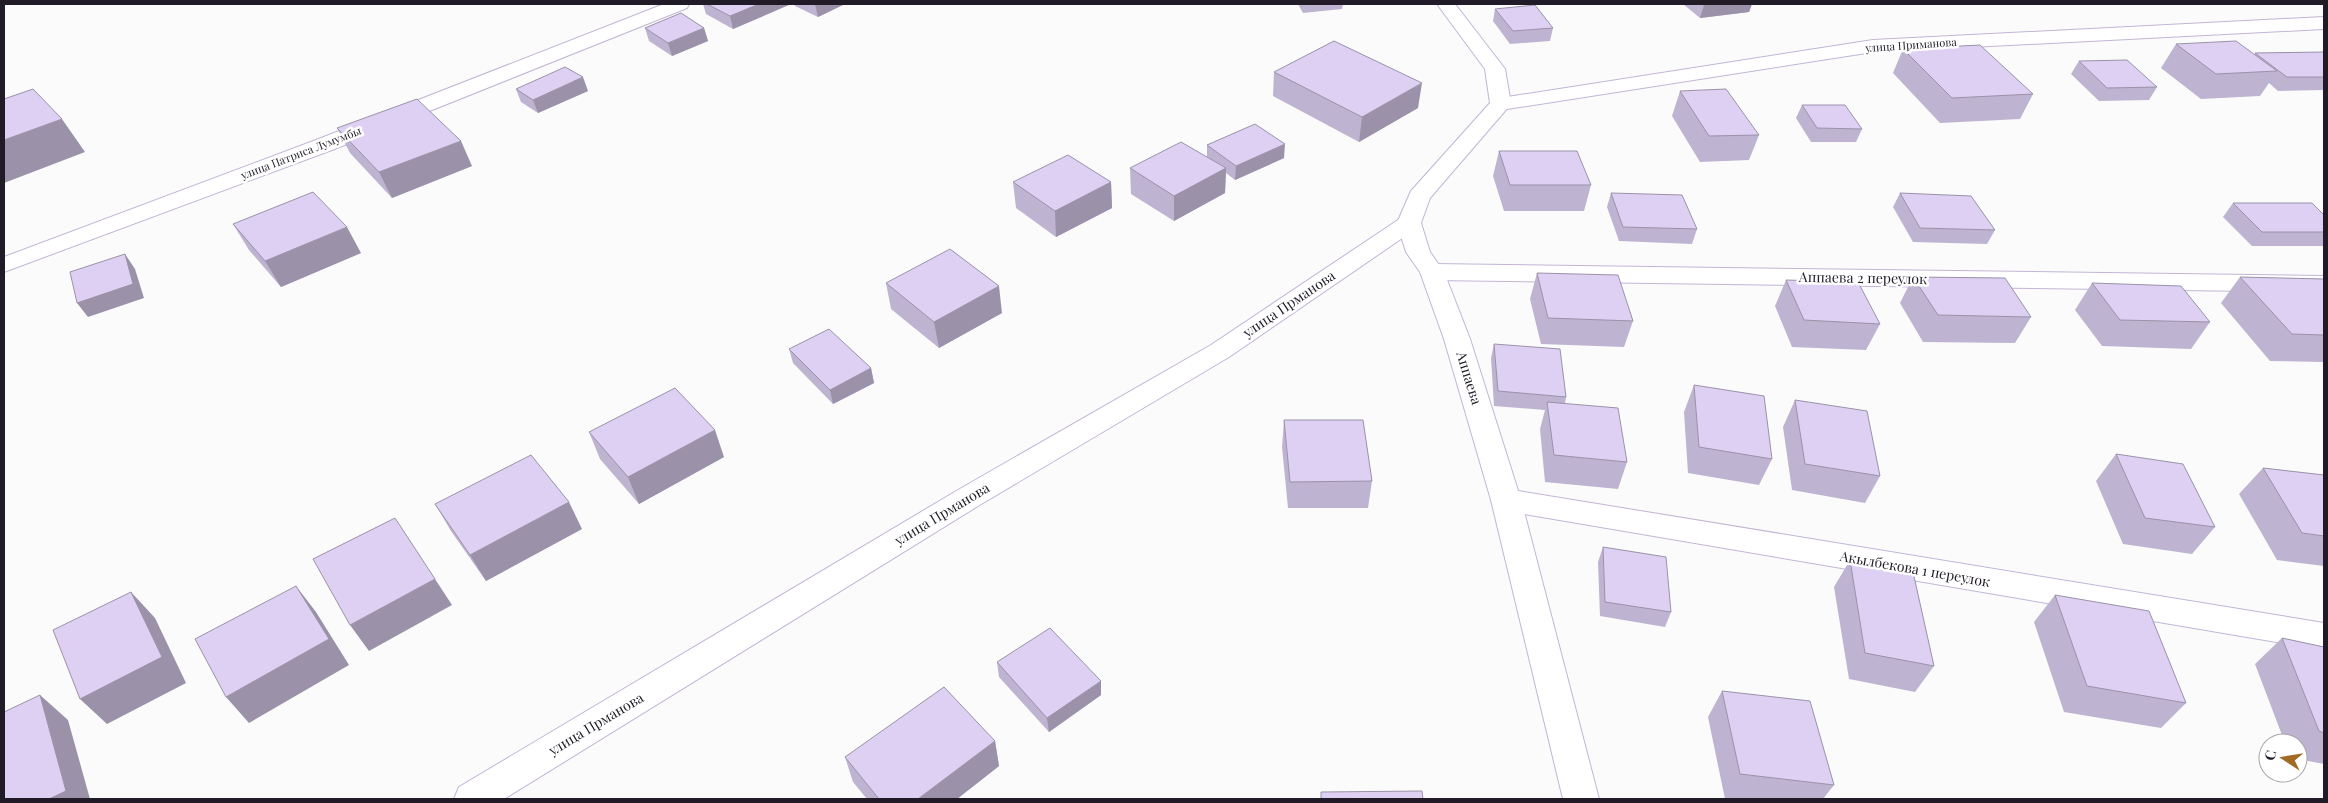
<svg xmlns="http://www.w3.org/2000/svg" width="2328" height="803" font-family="'Playfair Display',serif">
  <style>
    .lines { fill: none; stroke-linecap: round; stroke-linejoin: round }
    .street-casing { stroke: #c2b5d6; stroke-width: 2 }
    .secondary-casing { stroke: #c2b5d6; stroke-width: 2 }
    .street { fill: #fff; fill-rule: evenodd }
    .secondary { fill: #fff; fill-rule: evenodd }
    .wall { fill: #beb3d0 }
    .shaded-wall { fill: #9b92a9 }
    .building { fill: #ddd0f2; stroke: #9b92a9 }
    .labels { text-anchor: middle; stroke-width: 5; stroke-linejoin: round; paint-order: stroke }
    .far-street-label { font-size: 11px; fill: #201b27; stroke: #fff }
    .street-label { font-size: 14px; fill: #201b27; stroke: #fff }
  </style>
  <rect width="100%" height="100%" fill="#fbfbfb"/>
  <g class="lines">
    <g class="street-casing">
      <path id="street" d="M664 4H689L687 8 332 150 4 272V257L316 140Z
        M2324 17V29L1873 52 1501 110 1494 108 1491 104 1494 100 1501 98 1873 40Z
        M1409 216 1417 218 1421 223 1417 228 1229 357 978 506 504 799H454L459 787 958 490 1211 345 1401 218Z
        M1432 264 2324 276V292L1432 280 1423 277 1420 272 1423 267Z
        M1506 489 2324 623V650L1506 511 1496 508 1491 500 1496 492Z"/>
    </g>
    <g class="secondary-casing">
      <path id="secondary" d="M1437 4H1455L1502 65 1505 69 1511 104 1430 198 1421 223 1430 252 1444 272 1470 339 1521 500 1599 799H1563L1491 500 1444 339 1420 272 1406 252 1397 223 1411 191 1490 103 1485 69Z"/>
    </g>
    <use href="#street" class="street"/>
    <use href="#secondary" class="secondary"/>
  </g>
  <path class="wall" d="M703 4H791L733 29 706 14Z
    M794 4H845L818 17 795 6Z
    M1298 4H1343L1342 9 1303 13Z
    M1683 4H1752L1749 12 1700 18Z
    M1495 9 1553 28 1550 41 1510 44 1493 21Z
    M645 28H704L708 41 672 56 649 41Z
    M2176 44 2254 55 2255 53 2324 52V90L2278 91 2269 83 2260 96 2201 99 2161 68Z
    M1903 49 2033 94 2020 119 1940 123 1893 73Z
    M2079 61 2157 87 2149 100 2099 101 2071 74Z
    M1274 72 1418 108 1359 142 1273 96Z
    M516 89 588 91 538 113 521 102Z
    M1680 91 1759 135 1749 160 1700 162 1672 116Z
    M1802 105 1862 129 1856 142H1811L1796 118Z
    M337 128 472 166 392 198 350 153Z
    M1207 145 1284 158 1235 180 1226 173 1225 193 1174 221 1131 194 1130 168 1207 157Z
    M1499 151 1591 185 1584 211H1504L1493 176Z
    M1013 182H1111L1112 208 1056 237 1016 208Z
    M1611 193 1697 229 1692 244 1619 241 1607 207Z
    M1900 193 1995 230 1987 244 1913 242 1893 207Z
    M2233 203 2324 215V246H2252L2223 217Z
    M233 224 361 253 281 287 249 250Z
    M1537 273 1633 321 1624 347 1541 344 1530 299Z
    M1913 277 2031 317 2015 343 1923 342 1900 303Z
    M2240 277 2324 279V362L2270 361 2221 303Z
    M1786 280 1880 324 1866 350 1792 347 1775 306Z
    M886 283 1002 313 939 348 891 309Z
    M2092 283 2210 322 2191 349 2102 346 2075 310Z
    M1494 344 1566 397 1565 403 1627 462 1618 489 1545 482 1540 429 1545 410 1494 406 1491 358Z
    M789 349 871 368 874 383 833 404 793 363Z
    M1694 385 1772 459 1759 485 1688 473 1684 412Z
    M1795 400 1880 476 1865 503 1792 490 1783 427Z
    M1284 420 1372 481 1368 508H1288L1282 447Z
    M589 432 724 457 639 504 600 459Z
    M2116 454 2215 527 2192 554 2123 544 2096 481Z
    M2263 468 2324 475V566L2277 560 2239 494Z
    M435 504 582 529 486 581 451 531Z
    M1603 547 1671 612 1665 627 1600 616 1598 562Z
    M1850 560 1934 666 1915 692 1849 679 1834 587Z
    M2055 595 2186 703 2161 728 2064 712 2034 622Z
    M2282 638 2324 647V764L2298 759V743H2285L2255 664Z
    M997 662 1101 695 1049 732 999 677Z
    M1722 691 1834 785 1823 799H1725L1708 717Z
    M995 741 999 766 957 799H867L853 782 845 757Z"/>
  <path class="shaded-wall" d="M759 4H791L733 29 730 16Z
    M815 4H845L818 17Z
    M1716 4H1752L1749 12 1700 18 1704 5Z
    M704 28 708 41 672 56 668 43Z
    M583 77 588 91 538 113 533 100Z
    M1422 83 1418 108 1359 142 1362 117Z
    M62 119 85 152 4 183V140Z
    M461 141 472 166 392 198 379 172Z
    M1285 144 1284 158 1235 180 1236 166Z
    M1226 168 1225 193 1174 221V196Z
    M1111 182 1112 208 1056 237 1055 211Z
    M347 227 361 253 281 287 265 261Z
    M125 254 135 269 144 298 88 317 77 303Z
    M999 286 1002 313 939 348 934 322Z
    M871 368 874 383 833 404 830 390Z
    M715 430 724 457 639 504 628 477Z
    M569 502 582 529 486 581 470 555Z
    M435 579 452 605 369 651 350 625Z
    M296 586 316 612 349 665 249 723 226 697Z
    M131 592 155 618 186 683 107 724 80 699Z
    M1101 681V695L1049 732 1047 718Z
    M40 695 68 720 90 799H49Z
    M995 741 999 766 957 799H918Z"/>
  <path class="building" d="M707 4H759L730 16Z
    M1702 4H1716L1704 5Z
    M1535 5 1553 28 1513 31 1495 9Z
    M681 13 704 28 668 43 645 28Z
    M1334 41 1422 83 1362 117 1274 72Z
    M2236 41 2277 71 2216 74 2176 44Z
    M1980 45 2033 94 1952 98 1903 49Z
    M2324 52V77H2287L2255 53Z
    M2127 60 2157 87 2107 88 2079 61Z
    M565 67 583 77 533 100 516 89Z
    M33 89 62 119 4 140V99Z
    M1726 89 1759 135 1709 136 1680 91Z
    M417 99 461 141 379 172 337 128Z
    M1802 105H1845L1862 129 1817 128Z
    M1255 124 1285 144 1236 166 1207 145Z
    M1181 142 1226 168 1174 196 1130 168Z
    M1499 151H1577L1591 185H1510Z
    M1068 155 1111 182 1055 211 1013 182Z
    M313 192 347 227 265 261 233 224Z
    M1611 193 1682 195 1697 229 1623 227Z
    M1900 193 1971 196 1995 230 1920 228Z
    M2233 203H2312L2324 215V232H2262Z
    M950 249 999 286 934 322 886 283Z
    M125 254 133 284 77 303 70 272Z
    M1537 273 1618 275 1633 321 1548 318Z
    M1913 277 2005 278 2031 317 1938 315Z
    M2240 277 2324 279V335L2292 334Z
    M1786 280 1858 282 1880 324 1804 320Z
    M2092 283 2181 286 2210 322 2120 320Z
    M829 329 871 368 830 390 789 349Z
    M1494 344 1560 349 1566 397 1498 391Z
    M1694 385 1764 396 1772 459 1699 447Z
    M675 388 715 430 628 477 589 432Z
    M1795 400 1867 411 1880 476 1805 464Z
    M1547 402 1618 408 1627 462 1554 455Z
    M1284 420H1363L1372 481 1290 482Z
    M2116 454 2183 464 2215 527 2145 518Z
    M531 455 569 502 470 555 435 504Z
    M2263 468 2324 475V536L2302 533Z
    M395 518 435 579 350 625 313 559Z
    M1603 547 1666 557 1671 612 1605 602Z
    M1850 560 1913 572 1934 666 1865 653Z
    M296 586 329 639 226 697 195 639Z
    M131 592 162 657 80 699 53 630Z
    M2055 595 2149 611 2186 703 2087 686Z
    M1050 628 1101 681 1047 718 997 662Z
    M2282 638 2324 647V733L2319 731Z
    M944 687 995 741 918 799H879L845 757Z
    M1722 691 1810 701 1834 785 1740 774Z
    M40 695 66 791 49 799H4V712Z
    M1422 791 1423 799H1321V792Z"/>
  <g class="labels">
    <g class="far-street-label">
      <text transform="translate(1911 45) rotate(-4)" y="4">улица Приманова</text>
      <text transform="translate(301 153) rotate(-21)" y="4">улица Патриса Лумумбы</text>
    </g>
    <g class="street-label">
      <text transform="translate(1863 278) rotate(1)" y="5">Аппаева 2 переулок</text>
      <text transform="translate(1289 304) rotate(-34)" y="5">улица Прманова</text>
      <text transform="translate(1469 378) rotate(73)" y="5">Аппаева</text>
      <text transform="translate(942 514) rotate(-31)" y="5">улица Прманова</text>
      <text transform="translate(1915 569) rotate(10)" y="5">Акылбекова 1 переулок</text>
      <text transform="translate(596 724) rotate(-31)" y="5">улица Прманова</text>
    </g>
  </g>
  <rect width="2328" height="803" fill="none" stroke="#201b27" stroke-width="10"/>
  <g transform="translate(2283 758) rotate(282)"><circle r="24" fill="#ffffff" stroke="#a6a4a9"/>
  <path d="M0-4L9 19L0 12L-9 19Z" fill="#a16a25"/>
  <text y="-8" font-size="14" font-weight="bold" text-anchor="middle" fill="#201b27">С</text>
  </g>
</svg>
